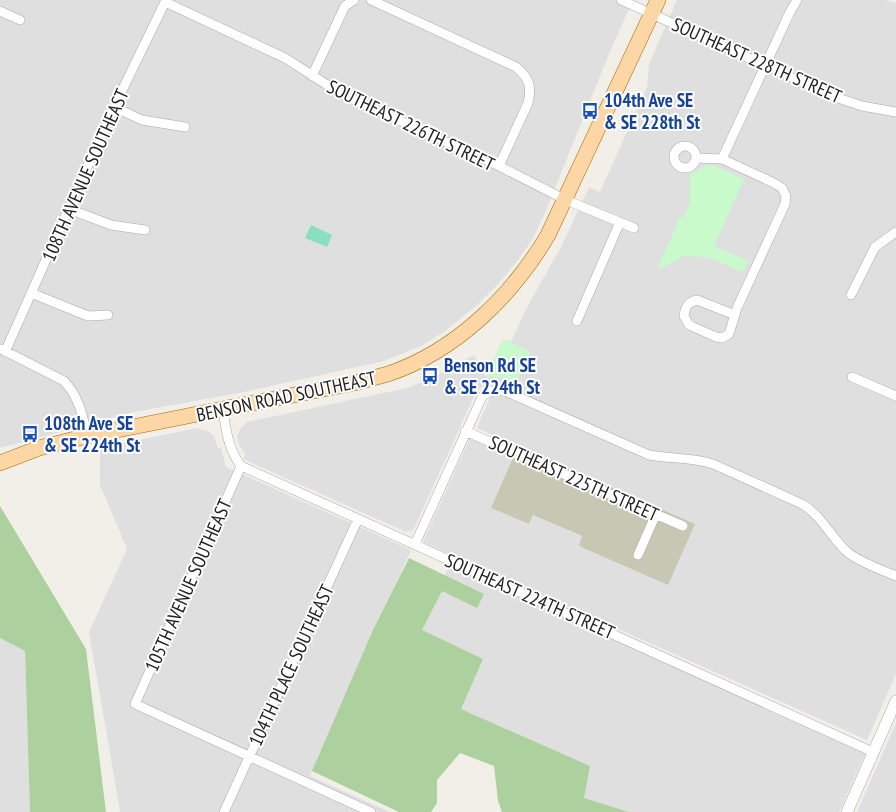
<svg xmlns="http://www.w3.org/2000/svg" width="896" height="812" font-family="'PT Sans Narrow',sans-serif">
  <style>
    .residential { fill: #e0dfdf }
    .construction { fill: #c7c7b4 }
    .forest { fill: #add19e }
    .park { fill: #c8facc }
    .pitch { fill: #88e0be }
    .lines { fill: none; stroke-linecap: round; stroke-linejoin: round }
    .minor-casing { stroke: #a9a9a9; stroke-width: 10 }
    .tertiary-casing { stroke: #a9a9a9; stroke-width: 12 }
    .primary-casing { stroke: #a06b00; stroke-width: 16 }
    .minor { stroke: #fff; stroke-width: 9 }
    .tertiary { stroke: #fff; stroke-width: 11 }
    .primary { stroke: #fcd6a4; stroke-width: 15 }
    .labels { text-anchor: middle; stroke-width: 4; stroke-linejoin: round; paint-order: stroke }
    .street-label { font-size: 19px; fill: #222; stroke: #fff }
    .transit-label { font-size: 19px; font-weight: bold; fill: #164399; stroke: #fff; text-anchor: start }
  </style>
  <rect width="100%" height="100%" fill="#f2efe9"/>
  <path class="residential" d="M0 0H633L609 54 545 213 532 240 518 260 498 284 476 306 445 331 421 346 384 361 239 393 134 412 0 448Z
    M677 0H885L896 3V674L867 740 423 542 470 438 513 457 491 508 529 524 533 515 583 537 579 547 695 524 477 428 491 395 487 381 475 394 414 529 406 532 243 459 245 454 239 444 237 436 240 429 247 422 407 388 434 377 474 355 486 377 503 339 511 342 527 307 561 247 589 187 600 192 647 87 649 64Z
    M197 428 208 431 214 436 218 448H221L226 467 411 550 310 776 390 812H120L89 632 127 549 100 485V448Z
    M449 565 865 754 839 812H629L584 798 589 766 461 709 417 636Z
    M0 638 25 650 30 812H0Z
    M896 723V812H857Z"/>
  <path class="construction" d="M518 446 695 524 668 585 579 546 582 536 533 515 529 524 491 508Z"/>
  <path class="forest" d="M0 506 86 649 106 812H30L25 651 0 638Z
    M409 558 484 594 477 608 442 591 422 630 483 659 461 709 590 766 584 798 629 812H502L498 801 494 766 460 753 437 780V803L431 812H399L312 771 373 630Z"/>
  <path class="park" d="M709 164 715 166 744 179 714 246 748 261 743 272 710 258 686 255 657 270 680 217 683 219 690 202V174Z
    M503 339 531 352 516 384 501 377 490 378 487 376Z"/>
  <path class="pitch" d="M311 225 332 235 327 247 305 238Z"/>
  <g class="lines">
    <g class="minor-casing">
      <path id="minor" d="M371 0 516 67C529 78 532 86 528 103L499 166
        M621 0 835 97 862 106 896 112
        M165 2 285 58 343 95 499 166 566 200 634 228
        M0 11 20 20
        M312 76 345 6 354 0
        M114 107 142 120 185 127
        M674 157a11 11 0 1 1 22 0a11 11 0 1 1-22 0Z
        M696 158 722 159 774 183 782 188 786 196 785 204 737 308 729 334 722 338 716 337 689 325 684 316C685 307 688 302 697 300L735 315
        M722 159 790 12 797 0
        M69 209 111 225 145 230
        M31 293 88 316 108 315
        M851 295 875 247 896 232
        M577 321 620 222
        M1 349 64 381C79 397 83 416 87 436
        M5 352 114 107 166 0
        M852 377 896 396
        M223 410C226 430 228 449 241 466L873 752
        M465 431 683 526
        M241 466 135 704 371 812
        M415 544 482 397C489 390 495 390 505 391L649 455C671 459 692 457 713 464L802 504C821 515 831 537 847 552 861 563 880 569 896 576
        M638 555 656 514
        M224 812 358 519"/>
    </g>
    <g class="tertiary-casing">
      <path id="tertiary" d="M847 812 896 701"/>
    </g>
    <g class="primary-casing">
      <path id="primary" d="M0 463 39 448 87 436 354 383C365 380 377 377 388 374 456 351 512 296 548 235L658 0"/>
    </g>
    <use href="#minor" class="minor"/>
    <use href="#tertiary" class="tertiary"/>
    <use href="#primary" class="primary"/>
  </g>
  <defs>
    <g id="bus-bare" transform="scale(1.35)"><path d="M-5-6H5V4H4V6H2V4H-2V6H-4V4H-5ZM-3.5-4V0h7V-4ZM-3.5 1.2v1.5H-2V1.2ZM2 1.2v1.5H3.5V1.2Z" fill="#1a4fb4" stroke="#fff" stroke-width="2.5" paint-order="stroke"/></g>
  </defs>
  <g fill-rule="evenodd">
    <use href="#bus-bare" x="590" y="111"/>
    <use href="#bus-bare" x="430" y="376"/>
    <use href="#bus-bare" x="30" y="434"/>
  </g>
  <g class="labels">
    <g class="street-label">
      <text transform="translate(757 60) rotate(24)" y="7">SOUTHEAST 228TH STREET</text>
      <text transform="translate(411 125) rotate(26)" y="7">SOUTHEAST 226TH STREET</text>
      <text transform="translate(85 175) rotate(-66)" y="7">108TH AVENUE SOUTHEAST</text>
      <text transform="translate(286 396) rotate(-12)" y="7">BENSON ROAD SOUTHEAST</text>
      <text transform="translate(574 478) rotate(24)" y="7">SOUTHEAST 225TH STREET</text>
      <text transform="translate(188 585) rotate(-66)" y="7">105TH AVENUE SOUTHEAST</text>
      <text transform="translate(530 596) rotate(24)" y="7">SOUTHEAST 224TH STREET</text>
      <text transform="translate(291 665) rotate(-65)" y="7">104TH PLACE SOUTHEAST</text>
    </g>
    <g class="transit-label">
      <text x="604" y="107">104th Ave SE<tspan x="604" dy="22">&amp; SE 228th St</tspan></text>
      <text x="444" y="372">Benson Rd SE<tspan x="444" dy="22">&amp; SE 224th St</tspan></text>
      <text x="44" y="430">108th Ave SE<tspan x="44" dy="22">&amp; SE 224th St</tspan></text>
    </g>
  </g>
</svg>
